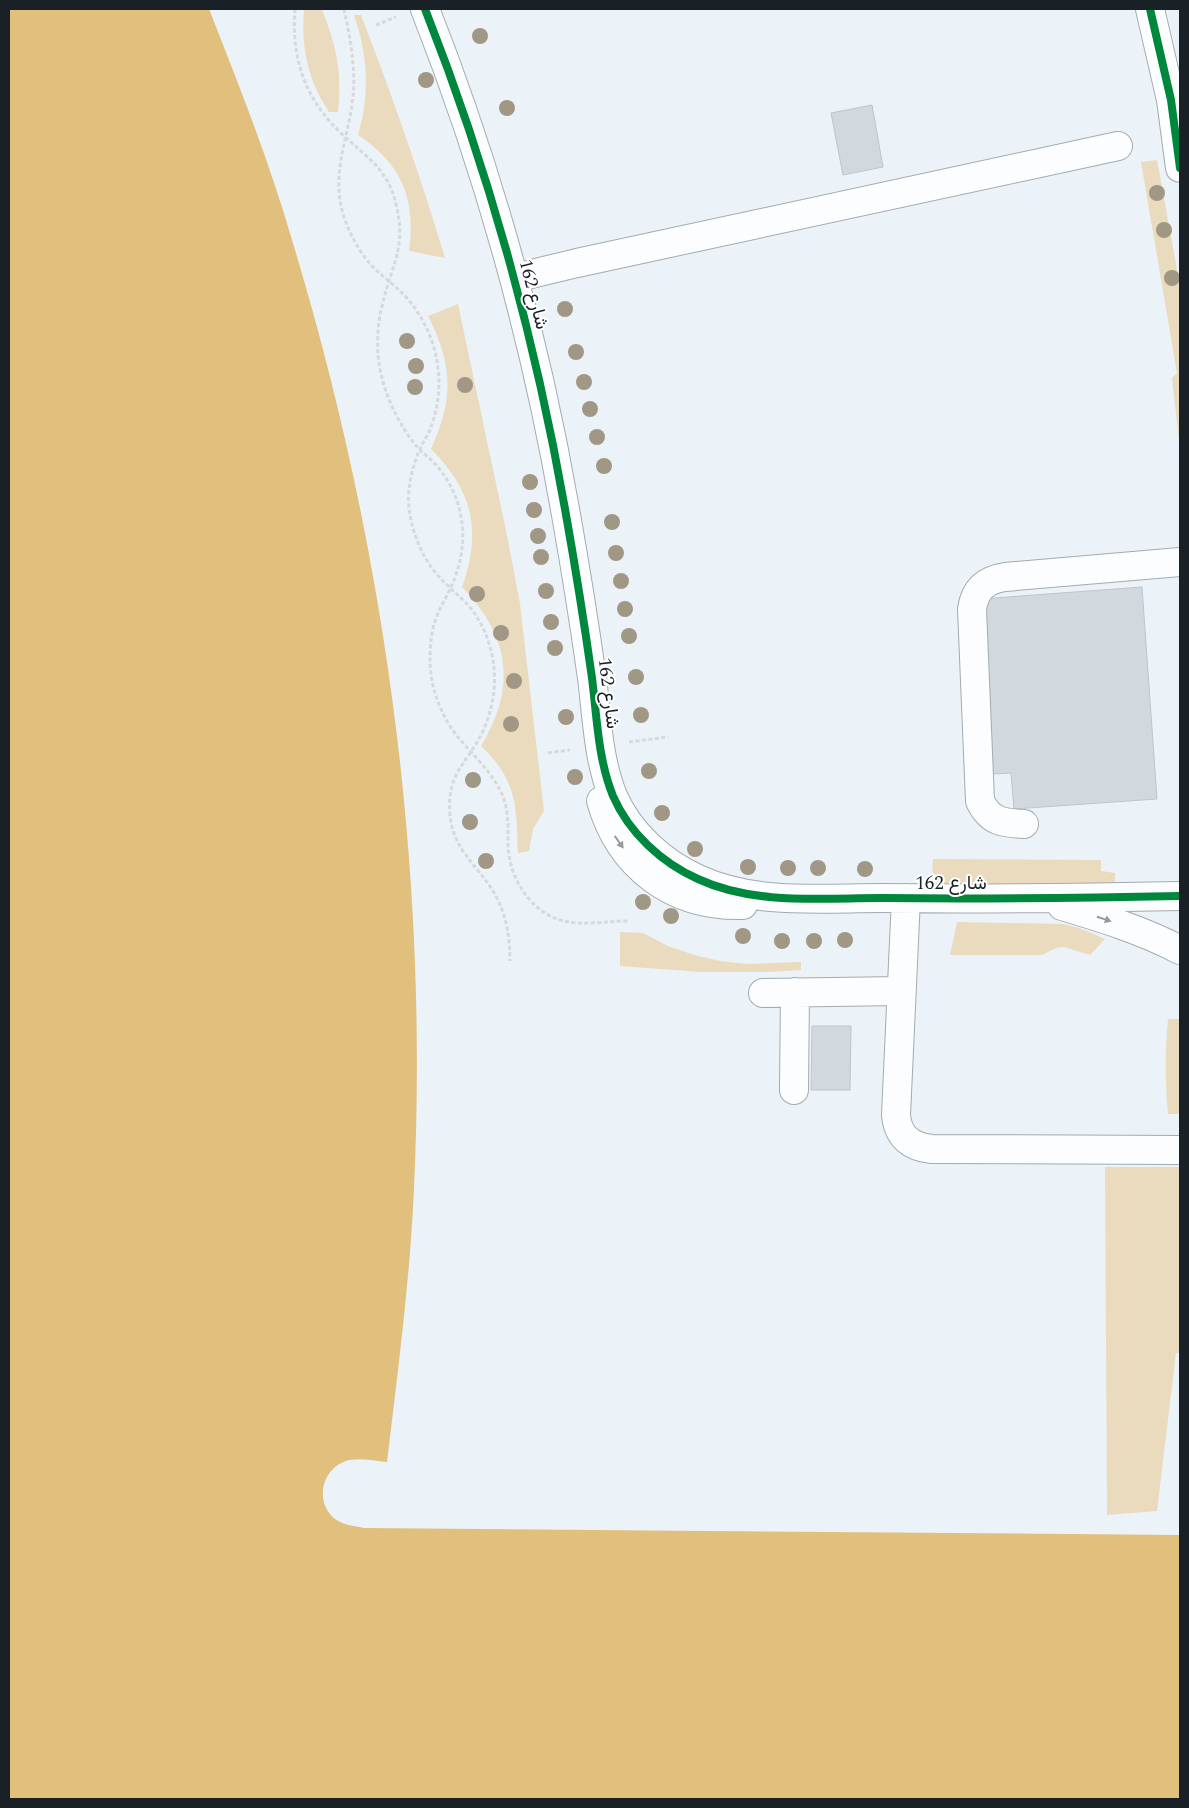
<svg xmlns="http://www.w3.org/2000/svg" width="1189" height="1808" font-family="Spectral,Vazirmatn,serif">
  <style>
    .green { fill: #eadbbe }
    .water { fill: #e1bf7c }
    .building { fill: #d2d9de; stroke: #bec5cb }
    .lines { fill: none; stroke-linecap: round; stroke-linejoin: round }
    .minor-casing { stroke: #a4aab0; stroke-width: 30 }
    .path { stroke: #d7d9db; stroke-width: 3; stroke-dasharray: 4 2.5; stroke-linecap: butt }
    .minor { stroke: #fcfdfe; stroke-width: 28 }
    .cycleway-casing { stroke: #fff; stroke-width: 11 }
    .cycleway { stroke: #00873e; stroke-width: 8 }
    .tree { fill: #a09784 }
    .oneway { fill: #969a9d }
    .labels { text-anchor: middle; stroke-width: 4; stroke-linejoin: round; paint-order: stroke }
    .street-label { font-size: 19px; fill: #192026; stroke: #fff }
  </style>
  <rect width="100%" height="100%" fill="#ebf2f8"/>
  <path class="green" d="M304 9 322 10C337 47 342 72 338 112H329C308 79 301 49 304 9Z
    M354 15H361C392 95 420 175 445 258L409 251C416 199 402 164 358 135 370 94 368 56 354 15Z
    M1157 160 1180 286V450L1172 378 1177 373 1141 162Z
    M458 304 508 540 520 604 544 811 533 829 529 851 518 853C516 806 518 781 481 746 517 686 510 637 462 587 482 531 473 491 431 449 454 398 453 365 428 316Z
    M933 859 1101 860V871L1115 873V884L943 885C931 879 932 870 933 859Z
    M957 922 1063 924 1079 928 1105 939 1090 955 1064 947 1056 948 1042 955H950Z
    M620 932 643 933 668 946 694 955 720 961 747 964 801 962V970L768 972H701L620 966Z
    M1168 1019H1180V1114H1168C1165 1082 1165 1051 1168 1019Z
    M1105 1167H1180V1353H1176L1157 1511 1107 1515Z"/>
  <path class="water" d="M9 9H209C239 85 269 161 292 240 385 546 429 867 414 1188 410 1279 398 1370 387 1462 373 1461 354 1456 341 1463 320 1474 316 1504 335 1519 343 1525 354 1526 364 1528L1180 1535V1799H9Z"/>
  <path class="building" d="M872 105 883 167 843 175 831 113Z
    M1142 587 1157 799 1014 809 1011 773 992 774 980 599Z
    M812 1026H851L850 1090H811Z"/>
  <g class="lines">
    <g class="minor-casing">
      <path id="minor" d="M425 9C489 171 535 338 565 509 575 565 584 621 592 678 597 718 598 759 613 796 629 833 662 863 698 879 754 905 821 898 881 898 981 899 1080 898 1180 896
        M1150 9 1171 100 1180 168
        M515 278 577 263 1118 146
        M601 801C620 868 674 907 743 905
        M1024 824C1003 823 990 822 980 801L972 609C975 589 985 580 1005 577L1180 562
        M906 898 896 1115C898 1137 911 1147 932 1149L1180 1150
        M1062 906C1102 918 1142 930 1180 950
        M763 993 901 991
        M794 1090 795 992"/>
    </g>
    <path class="path" d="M295 9C291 61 306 101 344 136 368 158 388 170 396 204 407 248 391 266 382 306 378 321 377 339 378 355 381 388 397 424 419 449 424 454 430 458 435 464 448 478 456 494 460 512 466 537 462 563 451 587 446 598 439 609 435 621 431 634 430 647 430 659 430 686 440 714 457 736 472 754 490 770 501 792 509 809 508 827 508 845 509 870 520 892 538 908 566 931 595 921 628 921
      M344 9C350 37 356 68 353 97 349 134 333 168 341 206 346 228 357 249 372 266 383 277 396 286 407 298 424 318 435 342 438 368 441 389 437 411 430 430 427 436 423 442 420 449 411 469 406 493 410 515 414 536 422 556 435 572 444 583 455 592 465 602 481 618 492 644 494 668 496 689 492 709 484 729 469 762 446 772 450 815 453 849 476 864 493 891 506 912 510 936 510 961
      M376 25 396 17
      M629 742 668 737
      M548 753 570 750"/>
    <use href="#minor" class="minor"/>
    <g class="cycleway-casing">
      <path id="cycleway" d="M425 9C489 171 535 338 565 509 575 565 584 621 592 678 597 718 598 759 613 796 629 833 662 863 698 879 754 905 821 898 881 898 981 899 1080 898 1180 896
        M1150 9 1171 100 1180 168"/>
    </g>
    <use href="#cycleway" class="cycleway"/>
  </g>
  <g class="tree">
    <circle cx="480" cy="36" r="8"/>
    <circle cx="426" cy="80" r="8"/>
    <circle cx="507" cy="108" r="8"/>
    <circle cx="1157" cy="193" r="8"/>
    <circle cx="1164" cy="230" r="8"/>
    <circle cx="1172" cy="278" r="8"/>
    <circle cx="565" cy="309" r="8"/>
    <circle cx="407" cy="341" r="8"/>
    <circle cx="576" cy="352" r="8"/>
    <circle cx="416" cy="366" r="8"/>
    <circle cx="584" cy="382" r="8"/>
    <circle cx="465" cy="385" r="8"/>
    <circle cx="415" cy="387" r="8"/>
    <circle cx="590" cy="409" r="8"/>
    <circle cx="597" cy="437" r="8"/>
    <circle cx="604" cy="466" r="8"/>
    <circle cx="530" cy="482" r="8"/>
    <circle cx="534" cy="510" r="8"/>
    <circle cx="612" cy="522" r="8"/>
    <circle cx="538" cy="536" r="8"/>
    <circle cx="616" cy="553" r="8"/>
    <circle cx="541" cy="557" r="8"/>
    <circle cx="621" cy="581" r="8"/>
    <circle cx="546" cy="591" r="8"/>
    <circle cx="477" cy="594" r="8"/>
    <circle cx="625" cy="609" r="8"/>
    <circle cx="551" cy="622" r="8"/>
    <circle cx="501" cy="633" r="8"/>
    <circle cx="629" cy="636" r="8"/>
    <circle cx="555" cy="648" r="8"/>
    <circle cx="636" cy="677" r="8"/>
    <circle cx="514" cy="681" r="8"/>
    <circle cx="641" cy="715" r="8"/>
    <circle cx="566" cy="717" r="8"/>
    <circle cx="511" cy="724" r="8"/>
    <circle cx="649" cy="771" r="8"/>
    <circle cx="575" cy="777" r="8"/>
    <circle cx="473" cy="780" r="8"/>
    <circle cx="662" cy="813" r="8"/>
    <circle cx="470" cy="822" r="8"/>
    <circle cx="695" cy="849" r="8"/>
    <circle cx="486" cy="861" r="8"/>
    <circle cx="748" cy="867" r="8"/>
    <circle cx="788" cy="868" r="8"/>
    <circle cx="818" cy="868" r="8"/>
    <circle cx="865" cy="869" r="8"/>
    <circle cx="643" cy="902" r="8"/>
    <circle cx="671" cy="916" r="8"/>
    <circle cx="743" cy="936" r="8"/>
    <circle cx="845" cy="940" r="8"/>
    <circle cx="782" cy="941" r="8"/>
    <circle cx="814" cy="941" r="8"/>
  </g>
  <defs><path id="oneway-solid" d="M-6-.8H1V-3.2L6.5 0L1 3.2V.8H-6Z" transform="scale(1.25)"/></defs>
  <g class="oneway">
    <use href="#oneway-solid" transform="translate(619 842) rotate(55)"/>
    <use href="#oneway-solid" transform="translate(1104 919) rotate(18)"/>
  </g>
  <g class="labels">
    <g class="street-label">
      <text transform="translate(535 294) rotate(76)" y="7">شارع 162</text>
      <text transform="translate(610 693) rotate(83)" y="7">شارع 162</text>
      <text x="951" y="889">شارع 162</text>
    </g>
  </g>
  <rect width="1189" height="1808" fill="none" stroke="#192026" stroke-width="20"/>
</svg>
